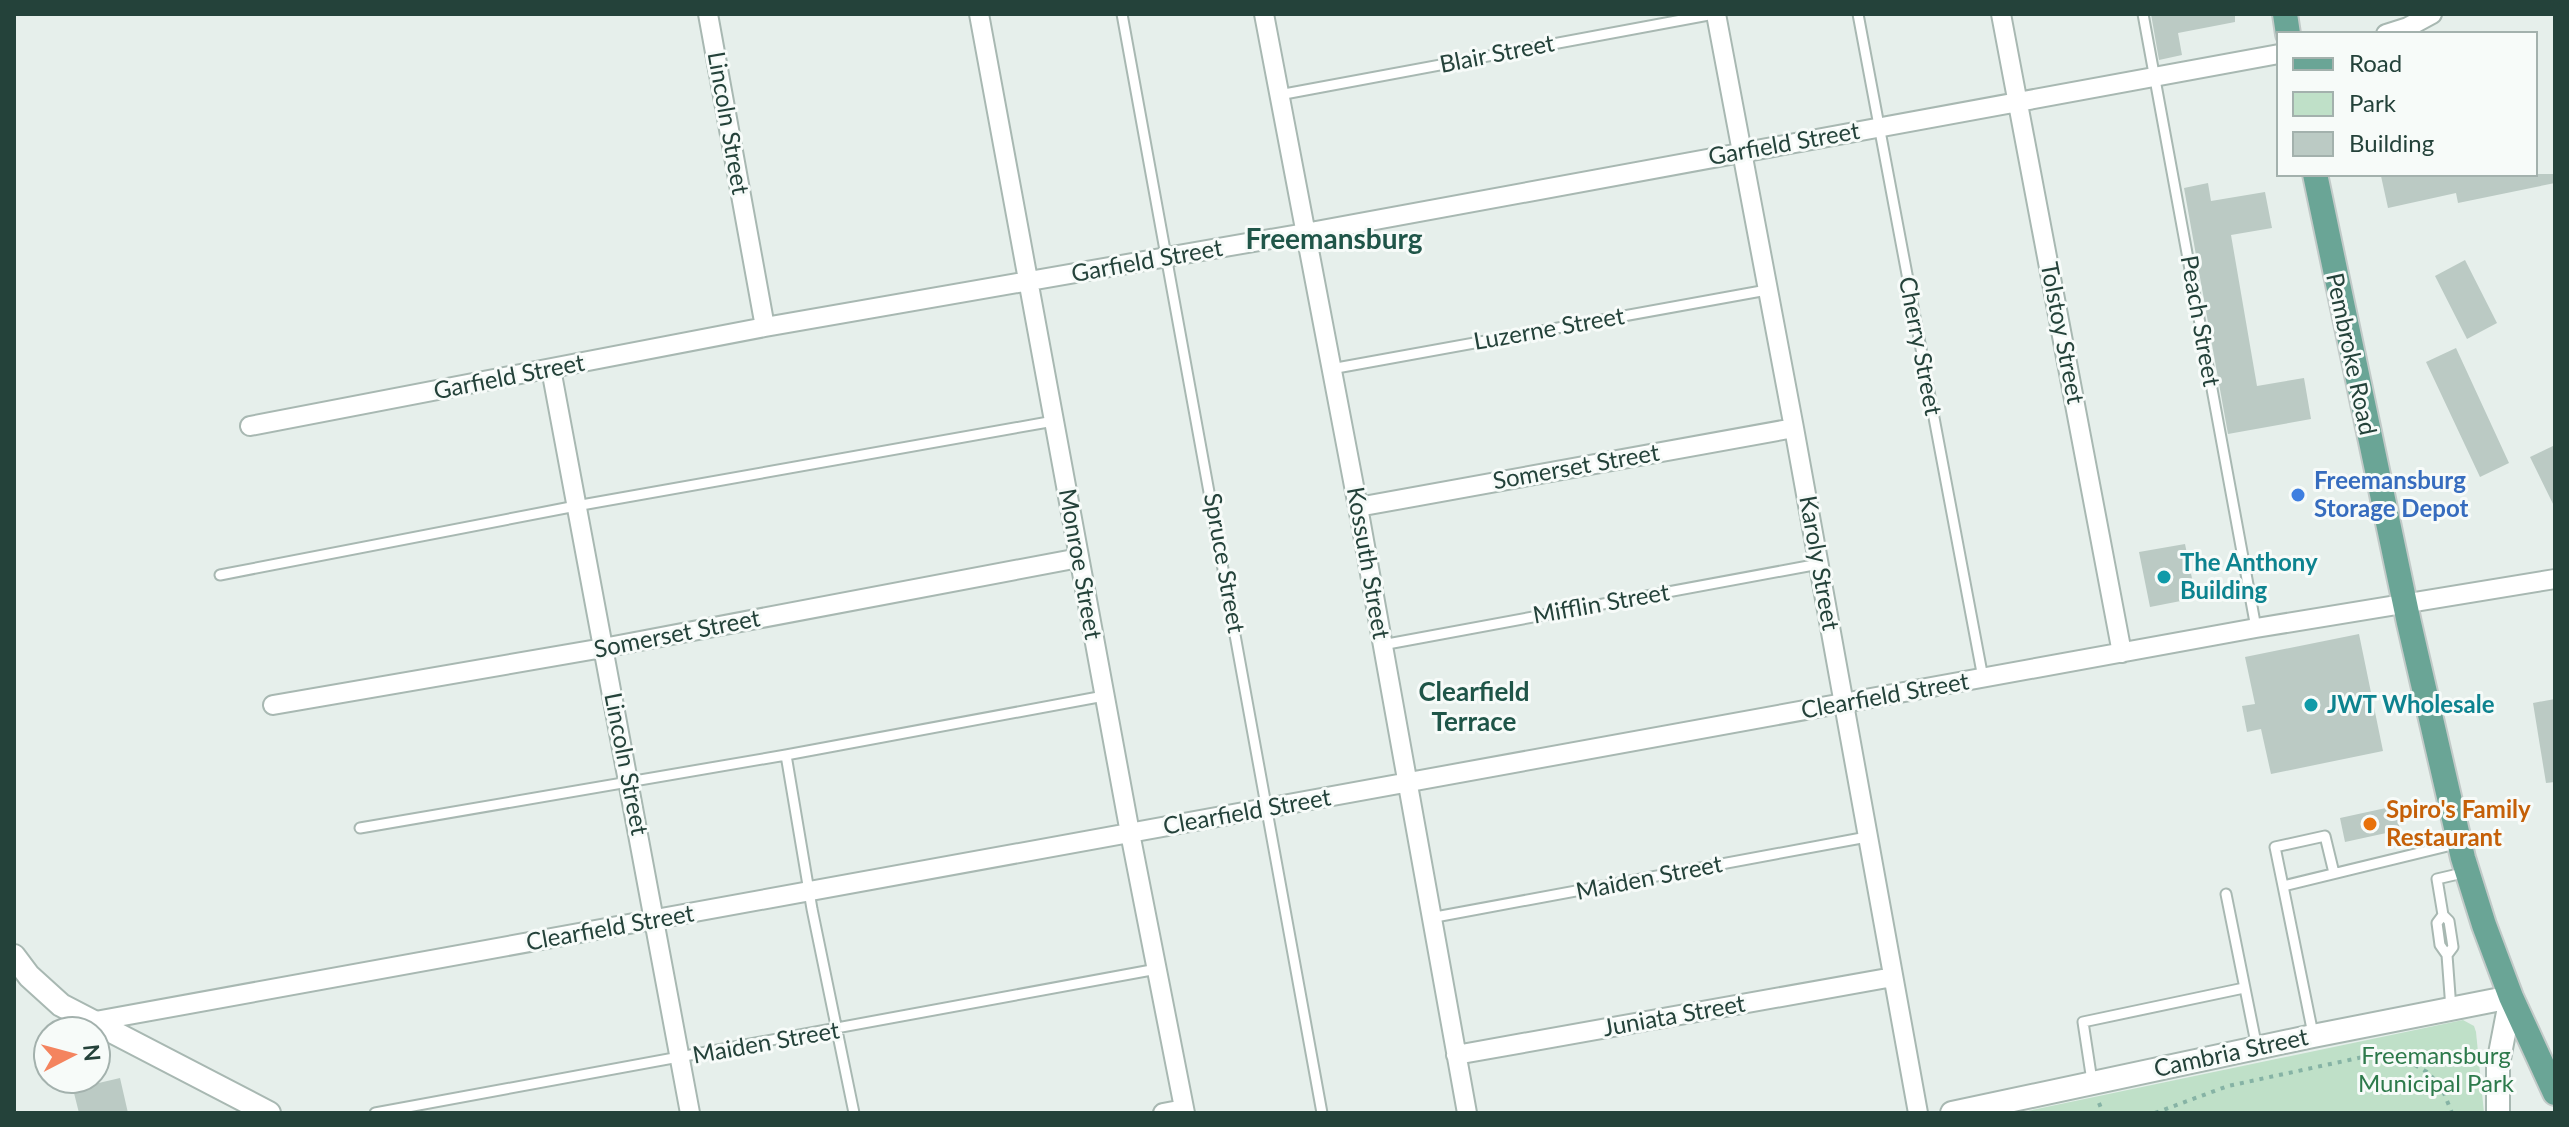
<svg xmlns="http://www.w3.org/2000/svg" width="2569" height="1127" font-family="Lato,sans-serif">
  <style>
    .green { fill: #bfe0c8 }
    .building { fill: #bbcac4 }
    .lines { fill: none; stroke-linecap: round; stroke-linejoin: round }
    .service-casing { stroke: #a8b8b2; stroke-width: 13 }
    .minor-casing { stroke: #a8b8b2; stroke-width: 22 }
    .tertiary-casing { stroke: #a8b8b2; stroke-width: 26 }
    .primary-casing { stroke: #c2cac8; stroke-width: 28 }
    .path { stroke: #86b3a5; stroke-width: 4; stroke-dasharray: 4 6; stroke-linecap: butt }
    .service { stroke: #fff; stroke-width: 9 }
    .minor { stroke: #fff; stroke-width: 18 }
    .tertiary { stroke: #fff; stroke-width: 22 }
    .primary { stroke: #6aa596; stroke-width: 24 }
    .shop-dot { fill: #3f7fe0; stroke: #f7fbf9; stroke-width: 3 }
    .culture-dot { fill: #0f9aa8; stroke: #f7fbf9; stroke-width: 3 }
    .food-dot { fill: #e8710a; stroke: #f7fbf9; stroke-width: 3 }
    .labels { text-anchor: middle; stroke-width: 6; stroke-linejoin: round; paint-order: stroke }
    .street-label { font-size: 24px; fill: #24423a; stroke: #f7fbf9 }
    .shop-label { font-size: 24px; font-weight: bold; fill: #366cbe; stroke: #f7fbf9; text-anchor: start }
    .culture-label { font-size: 24px; font-weight: bold; fill: #0d838f; stroke: #f7fbf9; text-anchor: start }
    .food-label { font-size: 24px; font-weight: bold; fill: #c56008; stroke: #f7fbf9; text-anchor: start }
    .park-label { font-size: 24px; fill: #2d7a4b; stroke: #f7fbf9 }
    .neighbourhood-label { font-size: 26px; font-weight: bold; fill: #1f5548; stroke: #f7fbf9 }
    .quarter-label { font-size: 28px; font-weight: bold; fill: #1f5548; stroke: #f7fbf9 }
  </style>
  <rect width="100%" height="100%" fill="#e6efeb"/>
  <path class="green" d="M2463 1020 2474 1026 2476 1032 2484 1113H2018Z"/>
  <path class="building" d="M2151 14H2235V22L2178 33 2182 55 2159 60Z
    M2392 174H2555V183L2458 203 2456 193 2388 208 2381 176Z
    M2208 183 2211 201 2265 192 2272 228 2231 235 2257 386 2304 378 2311 419 2228 434 2184 188Z
    M2465 260 2497 323 2467 339 2435 276Z
    M2456 348 2509 463 2480 477 2426 362Z
    M2555 445V508L2530 457Z
    M2185 544 2196 598 2150 607 2139 552Z
    M2359 634 2383 751 2271 774 2261 729 2247 732 2242 706 2255 704 2245 657Z
    M2555 699V782L2546 783 2533 703Z
    M2395 806 2400 830 2345 842 2340 818Z
    M120 1078 128 1113H79L73 1089Z"/>
  <g class="lines">
    <g class="service-casing">
      <path id="service" d="M1122 14 1322 1113
        M1858 14 1983 678
        M2143 14 2256 628
        M1279 95 1714 14
        M1331 369 1767 290
        M220 575 576 506 1054 421
        M1382 645 1819 564
        M786 755 812 909 854 1113
        M360 828 786 755 1104 696
        M2283 886 2275 847 2325 836 2334 873
        M2226 894 2257 1048
        M2443 915 2437 923 2440 945 2447 955 2451 1009
        M1430 918 1867 837
        M2447 955 2453 947 2449 921 2443 915 2437 879 2467 872
        M2313 1034 2283 886 2456 844
        M2092 1081 2083 1022 2244 988
        M375 1113 1157 969"/>
    </g>
    <g class="minor-casing">
      <path id="minor" d="M708 14 765 327
        M979 14 1130 833 1185 1113
        M1264 14 1358 507 1467 1113
        M1716 14 1794 428 1918 1113
        M2001 14 2122 653
        M2386 34 2408 27 2432 14
        M551 369 690 1113
        M250 426 765 327 1305 233 2279 54
        M1358 507 1794 428
        M273 705 603 648 1079 558
        M90 1022 2256 628 2555 579
        M1456 1055 1893 977
        M1163 1113 1184 1109"/>
    </g>
    <g class="tertiary-casing">
      <path id="tertiary" d="M14 956 29 976 61 1005 269 1113
        M1952 1113 2313 1036 2511 997 2498 1064V1113"/>
    </g>
    <g class="primary-casing">
      <path id="primary" d="M2285 14 2288 34
        M2315 174 2409 623 2463 858 2484 925 2511 997 2555 1093"/>
    </g>
    <path class="path" d="M2099 1103 2103 1113
      M2155 1113 2228 1086 2377 1054 2408 1061 2427 1072 2441 1086 2452 1113"/>
    <use href="#service" class="service"/>
    <use href="#minor" class="minor"/>
    <use href="#tertiary" class="tertiary"/>
    <use href="#primary" class="primary"/>
  </g>
  <circle class="shop-dot" cx="2298" cy="495" r="8"/>
  <g class="culture-dot">
    <circle cx="2164" cy="577" r="8"/>
    <circle cx="2311" cy="705" r="8"/>
  </g>
  <circle class="food-dot" cx="2370" cy="824" r="8"/>
  <g class="labels">
    <g class="street-label">
      <text transform="translate(1497 54) rotate(-11)" y="8">Blair Street</text>
      <text transform="translate(728 123) rotate(80)" y="8">Lincoln Street</text>
      <text transform="translate(1784 144) rotate(-10)" y="8">Garfield Street</text>
      <text transform="translate(1147 261) rotate(-10)" y="8">Garfield Street</text>
      <text transform="translate(2200 321) rotate(80)" y="8">Peach Street</text>
      <text transform="translate(1549 329) rotate(-10)" y="8">Luzerne Street</text>
      <text transform="translate(2062 333) rotate(79)" y="8">Tolstoy Street</text>
      <text transform="translate(1920 346) rotate(79)" y="8">Cherry Street</text>
      <text transform="translate(2351 354) rotate(78)" y="8">Pembroke Road</text>
      <text transform="translate(509 377) rotate(-11)" y="8">Garfield Street</text>
      <text transform="translate(1576 467) rotate(-10)" y="8">Somerset Street</text>
      <text transform="translate(1224 563) rotate(80)" y="8">Spruce Street</text>
      <text transform="translate(1368 563) rotate(80)" y="8">Kossuth Street</text>
      <text transform="translate(1819 563) rotate(80)" y="8">Karoly Street</text>
      <text transform="translate(1080 564) rotate(80)" y="8">Monroe Street</text>
      <text transform="translate(1601 604) rotate(-10)" y="8">Mifflin Street</text>
      <text transform="translate(677 634) rotate(-11)" y="8">Somerset Street</text>
      <text transform="translate(1885 696) rotate(-10)" y="8">Clearfield Street</text>
      <text transform="translate(626 764) rotate(79)" y="8">Lincoln Street</text>
      <text transform="translate(1247 812) rotate(-10)" y="8">Clearfield Street</text>
      <text transform="translate(1649 878) rotate(-11)" y="8">Maiden Street</text>
      <text transform="translate(610 928) rotate(-10)" y="8">Clearfield Street</text>
      <text transform="translate(1674 1016) rotate(-10)" y="8">Juniata Street</text>
      <text transform="translate(766 1043) rotate(-10)" y="8">Maiden Street</text>
      <text transform="translate(2231 1053) rotate(-12)" y="8">Cambria Street</text>
    </g>
    <g class="shop-label">
      <text x="2314" y="489">Freemansburg<tspan x="2314" dy="28">Storage Depot</tspan></text>
    </g>
    <g class="culture-label">
      <text x="2180" y="571">The Anthony<tspan x="2180" dy="28">Building</tspan></text>
      <text x="2327" y="713">JWT Wholesale</text>
    </g>
    <g class="food-label">
      <text x="2386" y="818">Spiro's Family<tspan x="2386" dy="28">Restaurant</tspan></text>
    </g>
    <g class="park-label">
      <text x="2436" y="1064">Freemansburg<tspan x="2436" dy="28">Municipal Park</tspan></text>
    </g>
    <g class="neighbourhood-label">
      <text x="1474" y="701">Clearfield<tspan x="1474" dy="30">Terrace</tspan></text>
    </g>
    <g class="quarter-label">
      <text x="1334" y="249">Freemansburg</text>
    </g>
  </g>
  <rect width="2569" height="1127" fill="none" stroke="#24423a" stroke-width="32"/>
  <rect x="2277" y="32" width="260" height="144" fill="#f7fbf9" stroke="#a3b1ad" stroke-width="2"/>
  <rect x="2293" y="58" width="40" height="12" fill="#6aa596" stroke="#a3b1ad" stroke-width="2"/>
  <text x="2349" y="72" font-size="24" fill="#24423a">Road</text>
  <rect x="2293" y="92" width="40" height="24" fill="#bfe0c8" stroke="#a3b1ad" stroke-width="2"/>
  <text x="2349" y="112" font-size="24" fill="#24423a">Park</text>
  <rect x="2293" y="132" width="40" height="24" fill="#bbcac4" stroke="#a3b1ad" stroke-width="2"/>
  <text x="2349" y="152" font-size="24" fill="#24423a">Building</text>
  <g transform="translate(72 1055) rotate(84)"><circle r="38" fill="#f7fbf9" stroke="#a3b1ad" stroke-width="2"/>
  <path d="M0-6L14 30L0 20L-14 30Z" fill="#f4845f"/>
  <text y="-12" font-size="22" font-weight="bold" text-anchor="middle" fill="#24423a">N</text>
  </g>
</svg>
